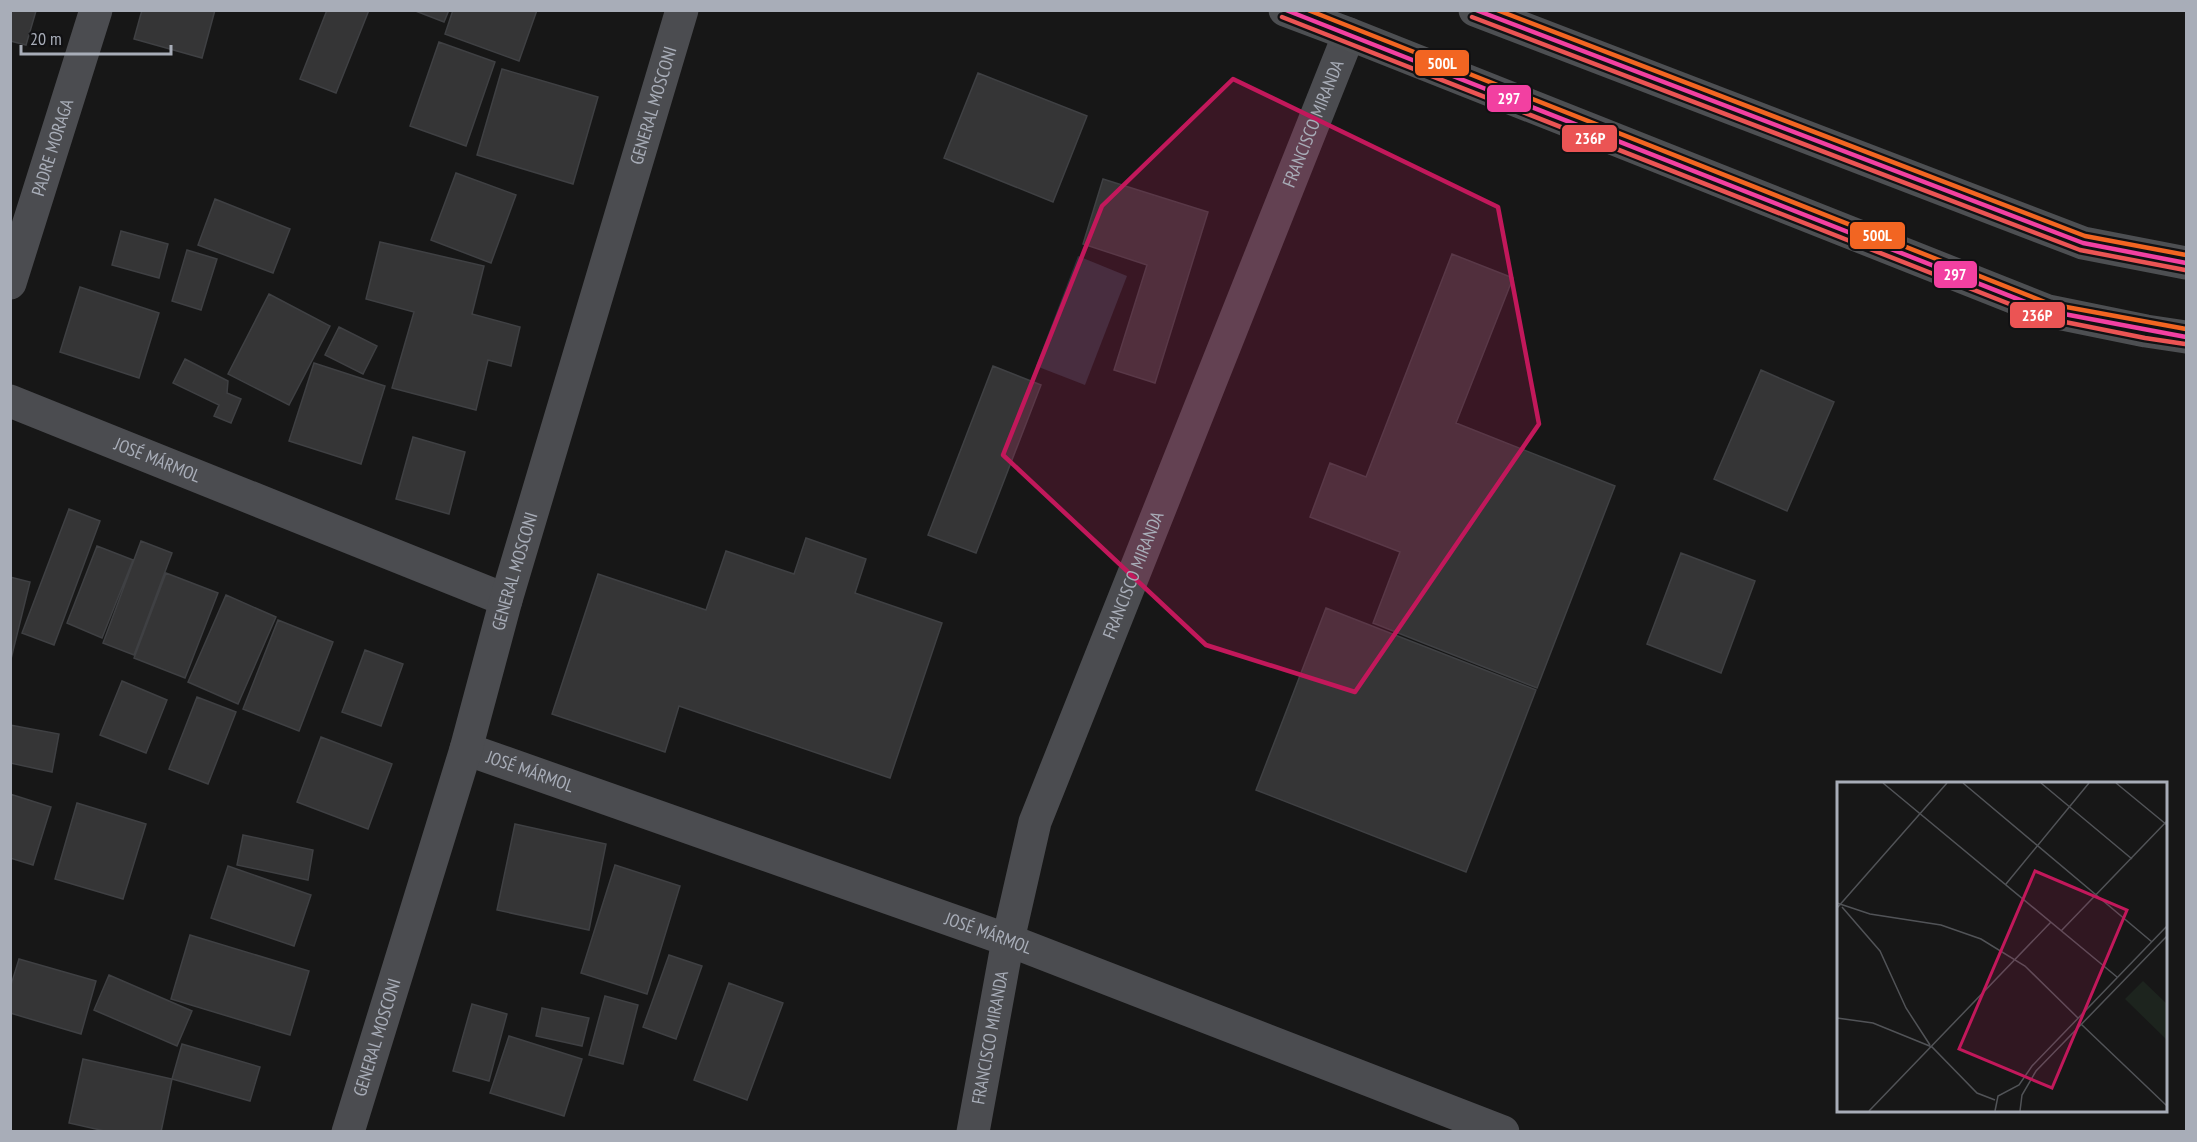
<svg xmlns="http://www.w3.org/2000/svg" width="2197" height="1142" font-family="'PT Sans Narrow',sans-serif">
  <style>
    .water { fill: #2a3239 }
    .building { fill: #353536; stroke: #3f4043; stroke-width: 1.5 }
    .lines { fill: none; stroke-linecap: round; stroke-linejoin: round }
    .minor { stroke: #4b4c50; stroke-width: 33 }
    .major { stroke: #4d4f52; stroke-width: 33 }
    .bus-1-casing { stroke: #111113; stroke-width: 9 }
    .bus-2-casing { stroke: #111113; stroke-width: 9 }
    .bus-3-casing { stroke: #111113; stroke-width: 9 }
    .bus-1 { stroke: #f240a1; stroke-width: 4.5 }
    .bus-2 { stroke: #eb5454; stroke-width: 4.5 }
    .bus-3 { stroke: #f26522; stroke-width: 4.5 }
    .marked { fill: #c2185b; fill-opacity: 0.2; stroke: #c2185b; stroke-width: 4.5; stroke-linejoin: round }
    .labels { text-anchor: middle; stroke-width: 4.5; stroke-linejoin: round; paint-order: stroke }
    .street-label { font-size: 18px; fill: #a8adb8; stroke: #111113 }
    .inset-road { fill: none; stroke: #515357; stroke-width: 1.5 }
    .view { fill: #c2185b; fill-opacity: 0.15; stroke: #c2185b; stroke-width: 3 }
    .inset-edge { fill: none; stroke: #a8adb8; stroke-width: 3 }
    .line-badge { stroke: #111113; stroke-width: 2 }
    .badge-label { font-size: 16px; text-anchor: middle; font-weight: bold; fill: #fff }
  </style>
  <rect width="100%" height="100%" fill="#171717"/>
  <path class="water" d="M1078 256 1127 276 1085 385 1036 366Z"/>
  <path class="building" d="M10 10 36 11 26 45 10 41Z
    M142 10H215L202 58 134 39Z
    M327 10H369L336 93 300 79Z
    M413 10H449L444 22Z
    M453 10H537L519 61 445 34Z
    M439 42 495 62 466 146 410 126Z
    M502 69 598 97 573 184 477 155Z
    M978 73 1087 116 1053 202 944 158Z
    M456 173 516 195 491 263 431 240Z
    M1103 179 1208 212 1155 383 1114 370 1147 265 1083 244Z
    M215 199 290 229 273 273 198 245Z
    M121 231 168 244 159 278 112 265Z
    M380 242 484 266 472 314 520 327 511 366 488 360 476 410 392 388 414 312 366 299Z
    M187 250 217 259 201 310 172 301Z
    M1452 254 1513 278 1456 423 1615 486 1537 688 1373 623 1400 552 1310 517 1330 463 1366 477Z
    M80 287 159 313 139 378 60 352Z
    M269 294 330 326 289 405 228 374Z
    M339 327 377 346 363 374 325 355Z
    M185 359 228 381 227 393 241 399 231 423 214 416 219 405 173 383Z
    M314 363 385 386 361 464 289 441Z
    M993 366 1041 385 976 553 928 535Z
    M1761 370 1834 402 1787 511 1714 479Z
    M413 437 465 452 449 514 396 499Z
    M69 509 100 521 54 645 22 633Z
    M806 538 866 559 855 593 942 623 890 778 679 706 665 752 552 714 598 574 706 610 726 551 794 574Z
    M141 541 172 553 134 655 103 643Z
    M97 546 133 560 102 638 67 623Z
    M1681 553 1755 581 1721 673 1647 644Z
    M166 573 218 593 185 678 134 658Z
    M10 577 30 582 10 663Z
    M226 595 276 617 238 704 188 682Z
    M1326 608 1536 690 1466 872 1256 790Z
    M278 620 333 642 299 731 243 709Z
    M365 650 403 664 381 726 342 712Z
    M122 681 167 700 146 753 100 735Z
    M197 697 236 712 208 784 169 769Z
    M10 725 59 734 52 772 10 763Z
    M321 737 392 764 368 829 297 802Z
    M10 794 51 807 33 865 10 858Z
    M77 803 146 824 123 899 55 879Z
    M515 824 606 844 589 930 497 910Z
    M243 835 313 850 308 880 237 865Z
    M615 865 680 886 647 994 581 973Z
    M228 866 311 895 294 946 211 918Z
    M190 935 309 971 290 1035 171 999Z
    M669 955 702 966 676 1039 643 1027Z
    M19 959 96 981 81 1034 10 1013V988Z
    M109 975 192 1011 177 1046 94 1010Z
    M729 983 783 1003 747 1100 694 1080Z
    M605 996 638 1005 623 1064 589 1055Z
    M472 1004 507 1014 489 1081 453 1071Z
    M542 1008 589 1018 582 1046 536 1036Z
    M509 1036 582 1059 564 1116 490 1093Z
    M182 1044 260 1067 250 1101 172 1079Z
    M83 1059 172 1079 161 1132H109L69 1123Z"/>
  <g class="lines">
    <g class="minor">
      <path id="s1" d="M10 283 96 10"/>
      <path id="s2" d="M10 401 506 600"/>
      <path id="s3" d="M466 749 1008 940 1503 1132"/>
      <path id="s4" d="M348 1132 466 749 506 600 682 10"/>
      <path id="s5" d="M973 1132 1008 940 1035 822 1349 34"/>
    </g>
    <path class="major" d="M1285 10 1349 34 2048 311 2146 331 2186 337
      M1475 10 2083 243 2186 263"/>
    <g class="bus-1-casing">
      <path id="bus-1" d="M1286 10 2048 311 2186 337
        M1476 10 2083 243 2186 263"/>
    </g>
    <g class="bus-2-casing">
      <path id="bus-2" d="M1282 17 2045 318 2145 338 2185 344
        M1472 17 2080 250 2185 270"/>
    </g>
    <g class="bus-3-casing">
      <path id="bus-3" d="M1308 10 2050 304 2186 329
        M1497 10 2085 236 2186 255"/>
    </g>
    <use href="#bus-1" class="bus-1"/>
    <use href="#bus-2" class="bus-2"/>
    <use href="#bus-3" class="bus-3"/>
  </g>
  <path class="marked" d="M1233 79 1498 207 1539 424 1355 692 1206 645 1003 455 1102 206Z"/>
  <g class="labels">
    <g class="street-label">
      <text dy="6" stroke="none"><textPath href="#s4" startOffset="1071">GENERAL MOSCONI</textPath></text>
      <text dy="6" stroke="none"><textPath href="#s5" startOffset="1068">FRANCISCO MIRANDA</textPath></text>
      <text dy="6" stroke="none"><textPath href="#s1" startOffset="142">PADRE MORAGA</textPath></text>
      <text dy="6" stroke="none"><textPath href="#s2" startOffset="159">JOSÉ MÁRMOL</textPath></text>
      <text dy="6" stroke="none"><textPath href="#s4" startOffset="585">GENERAL MOSCONI</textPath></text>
      <text dy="6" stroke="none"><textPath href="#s5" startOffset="582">FRANCISCO MIRANDA</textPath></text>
      <text dy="6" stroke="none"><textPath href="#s3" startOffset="68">JOSÉ MÁRMOL</textPath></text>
      <text dy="6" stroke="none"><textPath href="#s3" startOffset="554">JOSÉ MÁRMOL</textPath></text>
      <text dy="6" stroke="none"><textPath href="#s4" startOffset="99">GENERAL MOSCONI</textPath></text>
      <text dy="6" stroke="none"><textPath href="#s5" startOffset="96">FRANCISCO MIRANDA</textPath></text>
    </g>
  </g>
  <g transform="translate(1837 782)">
    <rect width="330" height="330" fill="#171717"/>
    <path d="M306 199 330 222V258L288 217Z" fill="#1d241e"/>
    <path class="inset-road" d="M46 1 280 195M126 1 315 160M204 1 295 77M279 1 330 43M169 102 252 1M0 121 33 132 104 143 144 157 188 184 241 236M5 125 43 169 69 226 93 263M0 126 110 1M224 149 330 39M0 236 36 241 95 265 140 311 158 318M244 242 330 324M32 329 214 140M158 329 161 314 182 303 195 284 330 144M183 329 185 313 199 289 330 154"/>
    <path class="view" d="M198 89 290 128 215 306 122 267Z"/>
    <rect width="330" height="330" class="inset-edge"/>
  </g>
  <g class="line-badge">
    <rect x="1414" y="49" width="56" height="28" rx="6" fill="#f26522"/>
    <rect x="1486" y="84" width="46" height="29" rx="6" fill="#f240a1"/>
    <rect x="1561" y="124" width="57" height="29" rx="6" fill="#eb5454"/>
    <rect x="1849" y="221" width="57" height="29" rx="6" fill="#f26522"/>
    <rect x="1933" y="260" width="45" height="29" rx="6" fill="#f240a1"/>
    <rect x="2009" y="301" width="57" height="28" rx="6" fill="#eb5454"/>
  </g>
  <g class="badge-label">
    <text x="1442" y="69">500L</text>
    <text x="1509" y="104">297</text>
    <text x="1590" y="144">236P</text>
    <text x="1877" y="241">500L</text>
    <text x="1955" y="280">297</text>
    <text x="2037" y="321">236P</text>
  </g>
  <rect width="2197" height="1142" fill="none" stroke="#a8adb8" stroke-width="24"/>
  <path d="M21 45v9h150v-9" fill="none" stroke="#a8adb8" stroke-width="3"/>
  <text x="30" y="45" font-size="18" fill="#a8adb8" stroke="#111113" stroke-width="4.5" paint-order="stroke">20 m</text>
</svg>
